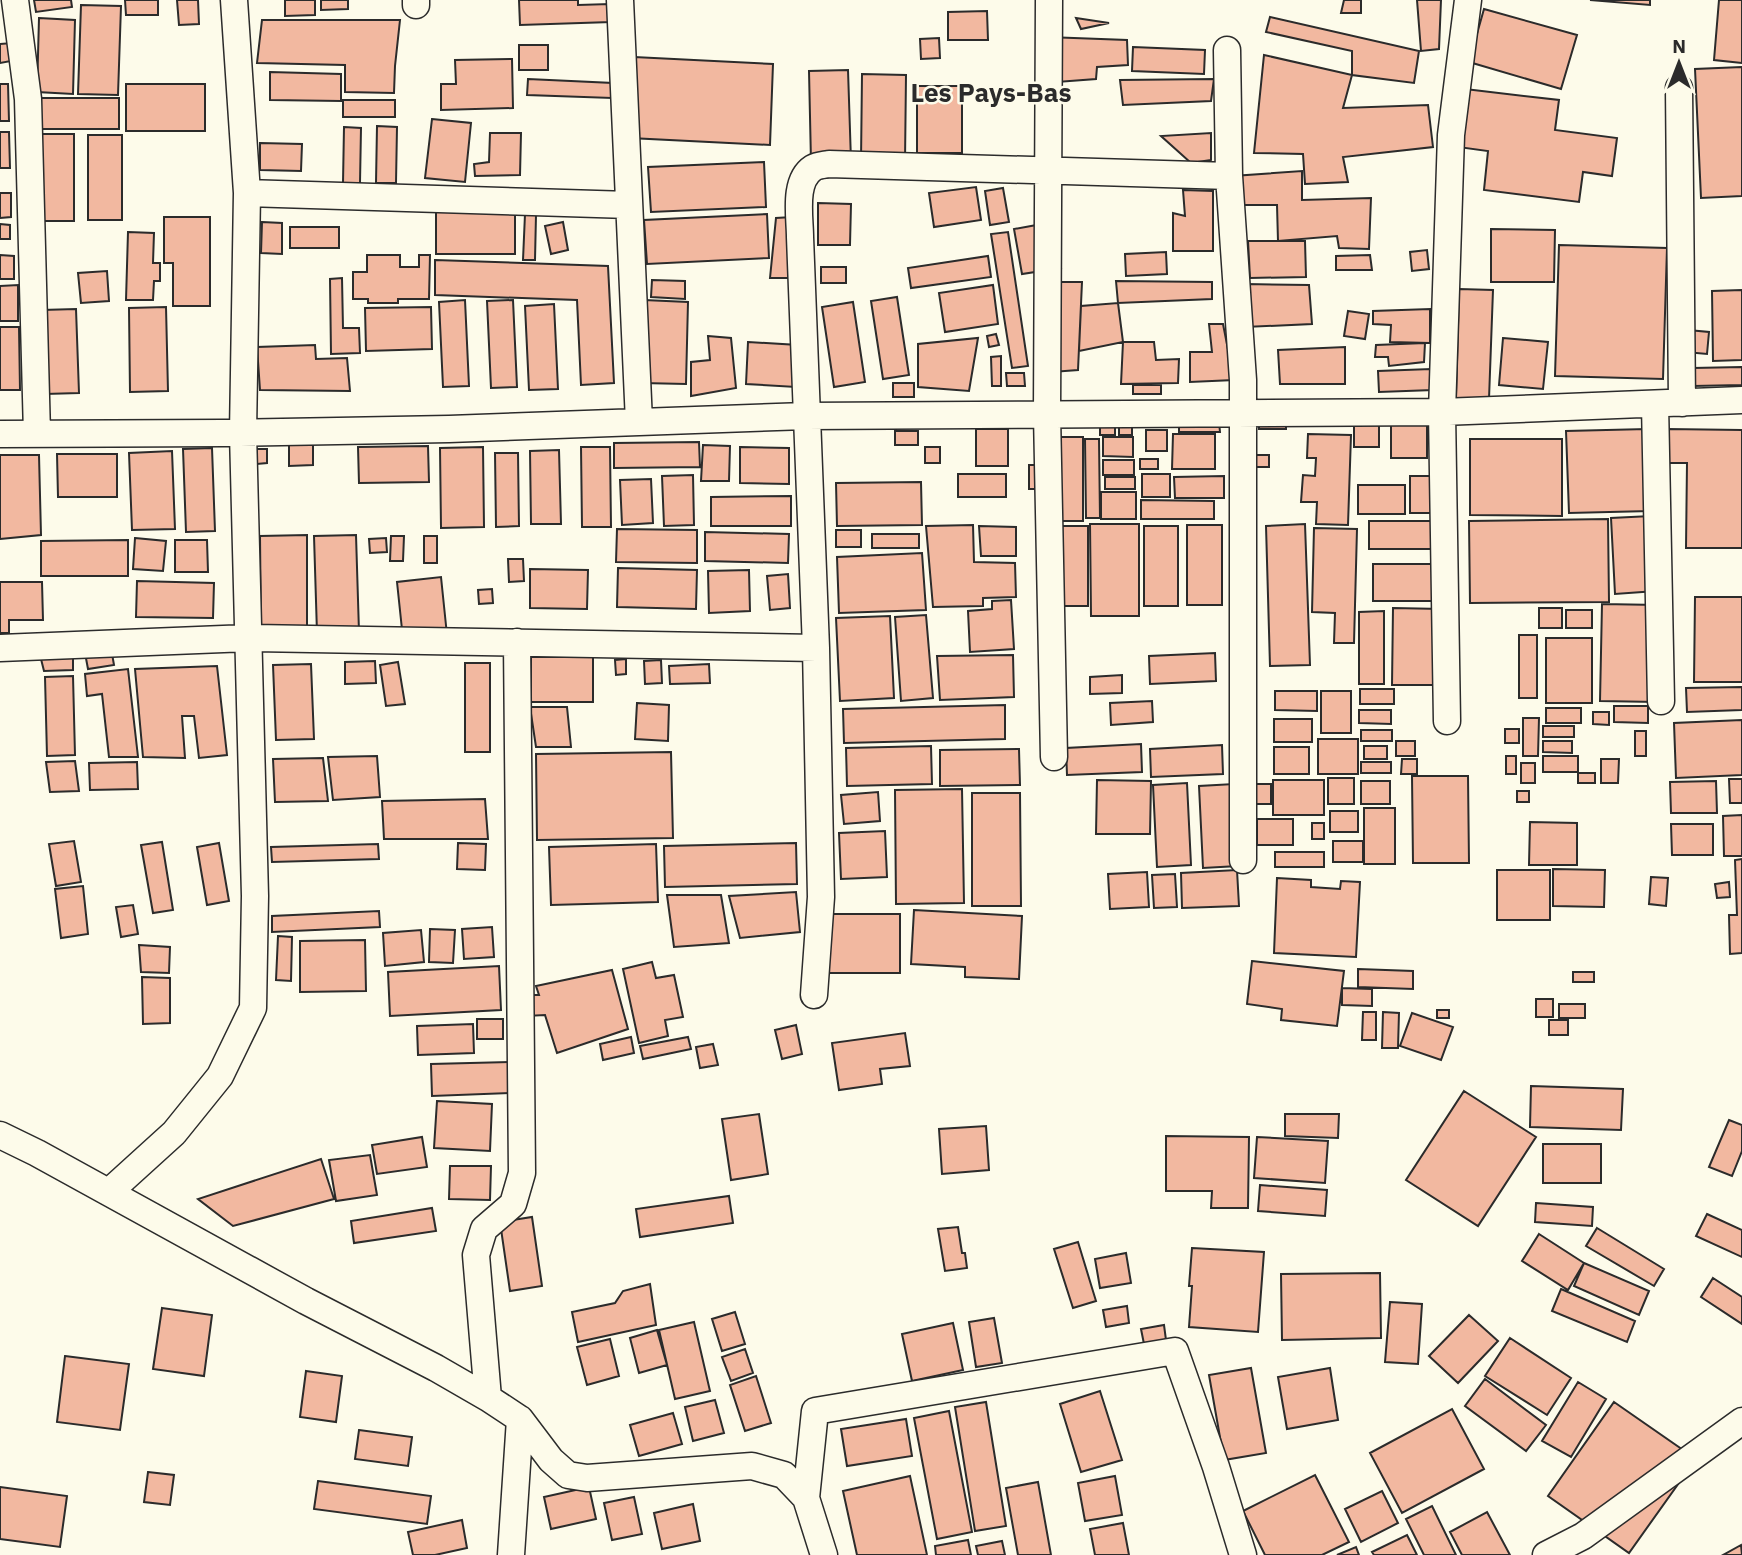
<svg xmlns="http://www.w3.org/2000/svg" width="1742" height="1555" font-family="'IBM Plex Sans',sans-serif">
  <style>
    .building { fill: #f2b8a0; stroke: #2b2b2b; stroke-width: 2 }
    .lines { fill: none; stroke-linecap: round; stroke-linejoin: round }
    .minor-casing { stroke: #2b2b2b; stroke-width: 29 }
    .minor { stroke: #fdfbea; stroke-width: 26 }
    .labels { text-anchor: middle; stroke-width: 5; stroke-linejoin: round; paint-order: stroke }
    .neighbourhood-label { font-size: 26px; font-weight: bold; fill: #2b2b2b; stroke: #fdfbea }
  </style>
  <rect width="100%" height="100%" fill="#fdfbea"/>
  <path class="building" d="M34 0H71L72 7 36 12Z
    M125 0H158V15H126Z
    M177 0H198L199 24 179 25Z
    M285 0H315V15L285 16Z
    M321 0H348V9L321 10Z
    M519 0H578V5L610 4 611 22 520 25Z
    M1344 0H1361V13H1341Z
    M1417 0H1441L1439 49 1421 51Z
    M1590 0H1650V5Z
    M1719 0H1742V63L1714 60Z
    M81 5 121 6 118 95 78 94Z
    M1484 9 1577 35 1561 89 1469 62Z
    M987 11 988 40H948V12Z
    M1270 17 1419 51 1414 83 1352 75V51L1266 32Z
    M39 18 75 20 73 94 37 92Z
    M1076 18 1109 23 1081 29Z
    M262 20H400L395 66 394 93 345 92V65L257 63Z
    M1047 37 1127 40 1128 65 1097 67 1096 79 1044 83Z
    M939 38 940 58 921 59 920 39Z
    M12 43 11 61 0 63V44Z
    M519 45H548V70H519Z
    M1133 47 1205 50 1204 74 1132 71Z
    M1264 55 1352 75 1343 108 1428 105 1433 147 1343 157 1348 182 1305 184 1303 154 1254 153Z
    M634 57 773 64 770 145 630 138Z
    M512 59 513 108 441 110V84H456L455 60Z
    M1742 67V196L1701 198 1695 69Z
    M848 70 851 161 811 162 809 71Z
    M270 72 341 74V101L270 100Z
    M862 74 906 75 905 162 861 161Z
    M528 79 613 83 612 98 527 95Z
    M1214 79 1211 101 1123 105 1120 80Z
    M0 84H8L9 121H0Z
    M126 84H205V131H126Z
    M917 86H962V153H917Z
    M1465 89 1559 100 1555 130 1617 138 1612 176 1583 172 1579 202 1484 190 1488 151 1458 147Z
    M39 98H119V129H39Z
    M343 100H395V117H343Z
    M432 119 471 123 465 182 425 178Z
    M377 126 397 127 396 183H376Z
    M344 127 361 128 360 183H343Z
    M0 132H9L10 168H0Z
    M490 133H521L520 175 475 176 474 164 489 162Z
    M1211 133V160L1191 163 1161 136Z
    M39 134H74V221H39Z
    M88 135H122V220H88Z
    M260 143 302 144 301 171 260 170Z
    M764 162 766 207 651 212 648 167Z
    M1302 171V200L1371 198 1369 249 1339 248 1337 236 1278 241 1277 205H1242L1233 176Z
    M976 187 981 220 934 227 929 193Z
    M1003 188 1009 222 990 225 985 191Z
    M1183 190 1213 191V251H1173V213L1185 216Z
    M0 193H11V217L0 218Z
    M818 203 851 204 850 245H818Z
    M436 211H515V254H436Z
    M525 214 536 215 535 260H523Z
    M767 214 769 258 647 264 644 220Z
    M164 217H210V306H173V263H164Z
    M792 217 789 278H770L776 218Z
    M262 222 282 223V254L261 253Z
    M563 222 568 250 551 254 545 226Z
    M1053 222 1061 268 1022 274 1014 229Z
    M0 224 10 225V239H0Z
    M290 227H339V248H290Z
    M1491 229 1555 230 1554 282H1491Z
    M128 232 154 233 153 263H160V281H154L153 300H126Z
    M1008 232 1028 366 1012 368 991 234Z
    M1248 241H1305L1306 277 1250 278Z
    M1559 245 1667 248 1663 379 1555 376Z
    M1427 250 1429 269 1412 271 1410 252Z
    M1166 252 1167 274 1126 276 1125 254Z
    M0 255 14 256V279H0Z
    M367 255H400V267H419V255H430L429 299H398V303H368V299H353V272H367Z
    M1370 255 1372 270H1336V256Z
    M988 256 991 277 911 288 908 268Z
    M435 260 608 266 614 383 581 385 577 300 435 295Z
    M821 267H846V283H821Z
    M107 271 109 301 81 303 78 273Z
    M342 278 343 328H359L360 353 331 354 330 279Z
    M652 280 685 281V299L651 297Z
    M1116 281 1212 282V299L1118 303Z
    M1053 282H1082L1078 370 1052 372Z
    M1246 284 1309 285 1312 324 1245 327Z
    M18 285V321H0V286Z
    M993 285 998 324 945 332 939 293Z
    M1459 289 1493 290 1489 399 1456 398Z
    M1742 290V360L1713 361 1712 291Z
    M897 297 909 375 883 379 871 301Z
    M465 300 469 386 443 387 439 302Z
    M513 300 517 387 491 388 487 301Z
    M644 300 688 302 686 384 642 383Z
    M853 302 865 382 834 387 822 307Z
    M1118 303 1123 342 1079 351 1081 306Z
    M554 304 558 389 529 390 525 306Z
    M166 307 168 391 130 392 129 308Z
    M431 307 432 349 366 351 365 308Z
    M76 309 79 393 45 394 42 310Z
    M1430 309V343L1390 342 1391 325 1373 324V311Z
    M1348 311 1369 314 1365 339 1344 336Z
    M1209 324H1223L1234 380 1190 382V352H1212Z
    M0 327H19L20 390H0Z
    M1688 330 1709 332 1707 354 1686 352Z
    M996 334 999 345 989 347 987 336Z
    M708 336 731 338 736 388 691 396V362L710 360Z
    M978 338 969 391 918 387V344Z
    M1503 338 1548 342 1543 389 1499 385Z
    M748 342 798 345 796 387 746 384Z
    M1123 342H1154L1156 360 1179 359 1178 383 1121 384Z
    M1425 343 1424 362 1389 366 1388 357H1375L1376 345Z
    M315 345 316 359 347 358 350 391 260 390 257 347Z
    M1345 347V384H1280L1278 350Z
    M1001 356V386H992L991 357Z
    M1742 367V385L1693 386V368Z
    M1431 369 1433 390 1379 392 1378 371Z
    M1006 373H1024L1025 386H1007Z
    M893 383H914V397H893Z
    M1133 385H1161V394H1133Z
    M1119 417H1132V435H1119Z
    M1259 421H1286V429H1259Z
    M1179 422H1219L1220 432H1179Z
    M1354 424H1379V447H1354Z
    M1100 425H1115V435H1100Z
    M1391 425H1427V458H1391Z
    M976 429H1008V466H976Z
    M1647 429 1650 511 1569 513 1566 431Z
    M1667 429 1742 430V548H1686L1687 463H1667Z
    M1146 430H1167V451H1146Z
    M895 431H918V445H895Z
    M1173 434H1215V469H1172Z
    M1308 434 1351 435 1348 525 1316 524 1317 502H1301L1303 475 1315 476 1316 458H1307Z
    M1055 437H1083V521H1055Z
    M1103 437H1133V457L1103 456Z
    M1085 439H1099L1100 518H1086Z
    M1470 439H1562V516L1470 515Z
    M699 442 700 467 614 468V443Z
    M289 445H313V465L289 466Z
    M703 445 730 446 729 481H701Z
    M428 446 429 482 359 483 358 447Z
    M483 447 484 527 441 528 440 448Z
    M581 447H610L611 527H582Z
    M740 447 789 448V484L740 483Z
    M925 447H940V463H925Z
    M212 448 215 531 186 532 183 449Z
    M256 449H267V463L257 464Z
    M559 450 561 524H531L530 451Z
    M172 451 175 529 132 530 129 453Z
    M495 453H518L519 526 496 527Z
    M57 454H117V497H58Z
    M0 455H39L41 535 0 539Z
    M1246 455H1269V467H1246Z
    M1140 459H1158V469H1140Z
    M1103 460H1134V475H1103Z
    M1029 465H1045V489H1029Z
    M958 474H1006V497H958Z
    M1142 474H1170V497H1142Z
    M693 475 694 525 664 526 662 476Z
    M1224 476V498H1175L1174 477Z
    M1410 476H1436L1435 513H1410Z
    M1105 477H1135V489H1105Z
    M651 479 653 523 622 525 620 480Z
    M921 482 922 525 837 526 836 483Z
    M1358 485H1405V514H1358Z
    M1101 492H1136V519H1101Z
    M791 496V526H711V497Z
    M1141 500 1214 501V519H1141Z
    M1651 516 1656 591 1615 594 1611 518Z
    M1608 519 1609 602 1470 603 1469 521Z
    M1369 521H1434V549H1369Z
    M1090 524H1139V616H1091Z
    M1305 524 1310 665 1270 666 1266 526Z
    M973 525 974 562 1015 563 1016 597 983 598V606L933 607 926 526Z
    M1187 525H1222V605H1187Z
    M979 526 1016 527V556H981Z
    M1060 526H1088V606H1061Z
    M1144 526H1178V606H1144Z
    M1314 528 1357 529 1354 643H1334L1335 613 1312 612Z
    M617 529 697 530V563L616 562Z
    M836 530H861V547H836Z
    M705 532 789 534 788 563 705 561Z
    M872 534H919V548H872Z
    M307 535V637H261L260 536Z
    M356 535 359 632 317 633 314 536Z
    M391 536H404L403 561H390Z
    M424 536H437V563H424Z
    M135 538 166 541 163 571 133 569Z
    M386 538 387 552 370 553 369 539Z
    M128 540V576H41V541Z
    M175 540H207L208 572H175Z
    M922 553 926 610 839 613 837 557Z
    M508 559H523L524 581 509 582Z
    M1373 564H1433L1434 601H1373Z
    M618 568 697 570 696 609 617 607Z
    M530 569 588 570 587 609 530 608Z
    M749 570 750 611 709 613 708 571Z
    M788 574 790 608 770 610 767 576Z
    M441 577 447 635 403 639 397 582Z
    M137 581 214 583 213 618 136 617Z
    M0 582H42L43 620H9V633H0Z
    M492 589 493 603 479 604 478 590Z
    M1695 597H1742V682H1694Z
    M1011 600 1014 649 970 652 968 611 992 609V601Z
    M1602 604 1658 605 1657 702 1600 701Z
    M1393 608 1442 609 1441 685H1392Z
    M1539 608H1562V628H1539Z
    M1566 610H1592V628H1566Z
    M1384 611V684H1359V612Z
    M926 615 933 698 901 701 895 617Z
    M890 616 894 698 840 701 836 618Z
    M1519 635H1537V698H1519Z
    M1546 638H1592V703H1546Z
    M111 648 114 665 88 669 85 653Z
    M1215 653 1216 681 1150 684 1149 656Z
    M40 655H73V670L44 671Z
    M1013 655 1014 697 940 700 937 656Z
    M531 657H593V702H531Z
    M626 659V674L616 675 615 660Z
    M661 660 662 683 645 684 644 661Z
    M375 661 376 683 345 684V662Z
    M398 662 405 704 386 706 380 665Z
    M465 663H490V752H465Z
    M311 664 314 739 276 740 273 665Z
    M709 664 710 683 670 684 669 666Z
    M217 666 227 755 199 758 194 716H182L185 758 143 757 135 669Z
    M128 669 138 757H109L102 694 87 696 85 674Z
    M1122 675V693L1090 694V677Z
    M73 676 75 755 47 756 45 677Z
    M1742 687V710L1687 712 1686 688Z
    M1360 689H1394V704H1360Z
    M1275 691H1317V711L1275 710Z
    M1321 691H1351V733H1321Z
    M1152 701 1153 722 1111 725 1110 703Z
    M637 703 669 705 668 741 635 739Z
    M1005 705V739L844 743 843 709Z
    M1614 706H1648V723L1614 722Z
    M530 707H567L571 747H536Z
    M1546 708H1581V723H1546Z
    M1359 710H1391V724L1359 723Z
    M1593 712H1609V725L1593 724Z
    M1523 718H1539L1538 756H1523Z
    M1274 719H1312V742H1274Z
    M1742 720V775L1676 778 1674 723Z
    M1543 726H1574V737H1543Z
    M1505 729H1519V743H1505Z
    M1361 730H1392V741H1361Z
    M1635 731H1646V756H1635Z
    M1318 739H1358V774H1318Z
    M1396 741H1415V756H1396Z
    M1543 741H1572V753L1543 752Z
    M1141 744 1142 772 1067 775 1066 748Z
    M1222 745 1223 774 1151 777 1150 749Z
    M931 746 932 784 847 786 846 748Z
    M1364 746H1387V759H1364Z
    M1274 747H1309V774H1274Z
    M1019 749 1020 785 940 786V750Z
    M671 752 673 838 537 840 536 754Z
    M377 756 380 797 333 800 328 757Z
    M1506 756H1516V774H1506Z
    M1543 756H1578V772H1543Z
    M323 758 328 801 275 802 273 759Z
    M1402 759H1417V774H1401Z
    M1601 759H1619L1618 783H1601Z
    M75 761 79 791 50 792 46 762Z
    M137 762 138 789 90 790 89 763Z
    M1361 762H1391V773H1361Z
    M1521 763H1535V783H1521Z
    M1578 773H1595V783H1578Z
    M1412 776H1468L1469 863H1413Z
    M1328 778H1354V804H1328Z
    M1729 779H1742V803H1730Z
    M1097 780 1151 781 1150 834H1096Z
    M1273 780H1324V815H1273Z
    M1361 781H1390V804H1361Z
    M1716 781 1717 813H1671L1670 782Z
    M1187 783 1191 865 1157 867 1153 785Z
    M1234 784 1238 866 1203 868 1199 786Z
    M1252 784H1271V804H1252Z
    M962 789 964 903 896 904 895 790Z
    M1517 791H1529V802H1517Z
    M878 792 880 821 844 824 841 795Z
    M972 793H1020L1021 906H972Z
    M485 799 488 839H384L382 801Z
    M1364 808H1395V864H1364Z
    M1330 811H1358V832H1330Z
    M1742 815V856H1724L1723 816Z
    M1257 819H1293V845H1257Z
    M1530 822 1577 823V865H1529Z
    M1312 823H1324V839H1312Z
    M1671 824H1713V855H1672Z
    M885 831 887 877 841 879 839 833Z
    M74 841 81 882 56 886 49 844Z
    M1333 841H1363V862H1333Z
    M162 842 173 910 153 913 141 845Z
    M219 843 229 901 207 905 197 847Z
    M458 843 486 844 485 870 457 869Z
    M796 843 797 884 665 887 664 846Z
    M378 844 379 859 272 862 271 847Z
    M656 844 658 902 551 905 549 847Z
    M1275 852H1324V867H1275Z
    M1742 859V953L1730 954 1729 915H1737L1735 860Z
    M1553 869 1605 870 1604 907 1553 906Z
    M1237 870 1239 906 1182 908 1181 873Z
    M1497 870H1550V920H1497Z
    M1147 872 1149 907 1110 909 1108 874Z
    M1175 874 1177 907 1154 908 1152 875Z
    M1651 877 1668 878 1666 906 1649 904Z
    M1277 878 1311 880V887L1340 889 1341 881 1360 882 1356 957 1274 953Z
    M1729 882 1730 897 1717 898 1715 884Z
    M83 886 88 934 61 938 55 889Z
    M796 892 800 932 740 938 729 896Z
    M667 895H721L729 943 674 947Z
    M133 905 138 934 121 937 116 907Z
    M914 910 1022 916 1019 979 965 977V967L911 964Z
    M379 911 380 927 272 932V916Z
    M827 914H900V973H827Z
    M492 927 494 957 464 959 462 929Z
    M430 929 455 930 453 963 429 962Z
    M421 930 424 962 385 966 383 933Z
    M278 936 292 937 291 981 276 980Z
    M365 940 366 991 300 992V941Z
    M139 945 170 947 169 973 141 972Z
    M1252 961 1344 971 1337 1026 1281 1020 1282 1009 1247 1004Z
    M652 962 656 978 674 975 683 1017 665 1020 668 1036 639 1043 623 969Z
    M499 966 501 1010 390 1016 388 972Z
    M1358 969 1413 971V989L1358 987Z
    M612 970 628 1029 557 1053 545 1015 526 1016 525 995H539L536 986Z
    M1573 972H1594V982H1573Z
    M142 977 170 978V1023L143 1024Z
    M1342 988 1372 989V1006L1342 1005Z
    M1536 999H1553V1017H1536Z
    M1559 1004H1585V1018H1559Z
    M1437 1010H1449V1018H1437Z
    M1363 1012H1376V1040H1362Z
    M1383 1012 1399 1013 1398 1048H1382Z
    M1412 1013 1453 1027 1441 1060 1400 1046Z
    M477 1019H503V1039H477Z
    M1549 1020H1568V1035H1549Z
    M473 1024 474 1053 418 1055 417 1026Z
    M796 1025 802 1054 782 1059 775 1030Z
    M905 1033 910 1066 880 1069 882 1084 839 1090 832 1043Z
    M631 1037 634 1053 603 1060 600 1044Z
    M688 1037 691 1049 643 1059 640 1046Z
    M713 1044 718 1065 700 1068 696 1047Z
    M512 1062 513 1093 432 1096 431 1064Z
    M1531 1086 1623 1089 1621 1130 1530 1127Z
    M1464 1091 1536 1137 1478 1226 1406 1180Z
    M437 1101 492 1104 490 1151 434 1148Z
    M759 1114 768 1174 731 1180 722 1119Z
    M1285 1114H1339L1338 1138 1285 1136Z
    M1729 1120 1742 1125V1151L1732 1176 1709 1167Z
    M986 1126 989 1170 942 1174 939 1129Z
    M1166 1136 1249 1137 1248 1208H1211L1212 1191H1166Z
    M422 1137 427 1167 377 1174 372 1145Z
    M1257 1137 1328 1141 1325 1183 1254 1178Z
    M1543 1144H1601V1183H1543Z
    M370 1155 377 1195 336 1201 329 1160Z
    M321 1159 334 1199 233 1226 198 1199Z
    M450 1166H491L490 1200 449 1199Z
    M1260 1185 1327 1190 1325 1216 1258 1211Z
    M729 1196 733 1223 640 1237 636 1209Z
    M1536 1203 1593 1207 1592 1226 1535 1222Z
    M432 1208 436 1231 354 1243 351 1221Z
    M1707 1214 1742 1230V1257L1696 1236Z
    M532 1217 542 1286 510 1291 500 1222Z
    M958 1227 962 1253H965L967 1268 945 1271 938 1229Z
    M1597 1228 1664 1269 1654 1286 1586 1246Z
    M1539 1234 1584 1263 1568 1290 1522 1261Z
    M1078 1242 1096 1301 1073 1308 1054 1249Z
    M1192 1248 1264 1252 1258 1332 1189 1327 1192 1286H1189Z
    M1126 1253 1131 1283 1100 1288 1095 1259Z
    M1584 1263 1649 1291 1639 1315 1574 1286Z
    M1380 1273 1381 1338 1282 1340 1281 1274Z
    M1713 1278 1742 1297V1324L1701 1297Z
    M650 1284 656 1325 578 1342 572 1312 615 1303 623 1291Z
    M1561 1289 1635 1321 1627 1342 1552 1311Z
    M1390 1302 1422 1304 1418 1364 1385 1362Z
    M1127 1306 1129 1323 1106 1327 1103 1310Z
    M162 1308 212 1315 204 1376 153 1369Z
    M735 1312 745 1344 722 1351 712 1319Z
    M1469 1315 1498 1341 1458 1383 1429 1356Z
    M994 1318 1002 1363 976 1367 969 1322Z
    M694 1322 710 1391 675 1399 659 1330Z
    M953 1323 963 1370 912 1381 902 1334Z
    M1164 1325 1166 1340 1144 1344 1141 1329Z
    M657 1330 667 1365 639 1373 630 1338Z
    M1510 1338 1571 1378 1547 1415 1485 1376Z
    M610 1339 619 1376 587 1385 577 1347Z
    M745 1349 753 1373 731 1381 722 1357Z
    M65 1356 129 1364 120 1430 57 1422Z
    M1251 1368 1266 1453 1224 1460 1209 1375Z
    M1330 1368 1338 1420 1287 1429 1278 1377Z
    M306 1371 342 1376 336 1422 300 1417Z
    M756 1376 771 1423 745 1431 730 1385Z
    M1485 1379 1546 1425 1526 1451 1465 1406Z
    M1578 1382 1606 1399 1571 1457 1542 1441Z
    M1100 1391 1122 1460 1081 1472 1060 1404Z
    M715 1400 724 1433 693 1441 685 1407Z
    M986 1402 1006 1526 975 1531 955 1407Z
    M1614 1402 1696 1459 1629 1553 1548 1496Z
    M1452 1409 1484 1469 1402 1513 1370 1453Z
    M949 1411 972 1532 937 1539 914 1418Z
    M673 1413 682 1444 639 1456 630 1425Z
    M906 1419 912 1456 847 1466 841 1429Z
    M359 1430 412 1437 408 1466 355 1459Z
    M148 1472 174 1475 170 1505 144 1502Z
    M1315 1475 1349 1542 1322 1555H1265L1243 1511Z
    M910 1476 927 1555H857L843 1491Z
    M1115 1476 1122 1515 1085 1521 1078 1483Z
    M318 1481 431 1496 427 1524 314 1509Z
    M1038 1482 1051 1555H1018L1006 1488Z
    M0 1487 67 1496 60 1547 0 1539Z
    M589 1487 596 1519 551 1529 544 1497Z
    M1382 1491 1398 1523 1361 1542 1345 1509Z
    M634 1497 642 1534 612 1540 604 1503Z
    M693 1504 700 1541 662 1549 654 1513Z
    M1432 1506 1456 1555H1424L1406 1519Z
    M1487 1512 1510 1555H1462L1450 1532Z
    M462 1520 467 1548 435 1555H413L408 1532Z
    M1123 1523 1129 1555H1095L1090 1529Z
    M1407 1535 1417 1555H1374L1372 1552Z
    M968 1540 971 1555H936L935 1546Z
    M1002 1541 1005 1555H978L976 1546Z
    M1741 1545 1742 1555H1723Z
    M1356 1547 1359 1555H1337Z"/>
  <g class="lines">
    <g class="minor-casing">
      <path id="minor" d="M15 0 28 99 37 434
        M620 0 639 422
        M1049 0 1047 414 1054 757
        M416 5V0
        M1227 50 1229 176 1243 380V860
        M1679 88 1682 403
        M247 193 629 205
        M1655 404 1661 701
        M0 434 224 433 449 429 806 416 1442 412 1742 400
        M0 648 248 638 816 648
        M1447 721 1442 412 1451 135 1468 0
        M814 995 821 897 816 648 800 237C800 217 793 181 813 168 818 165 824 165 829 164L1229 176
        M0 1135 37 1153 306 1301 436 1368 488 1398 520 1419 551 1460 568 1475 587 1478 752 1466 784 1475 806 1498 824 1555
        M109 1192 174 1133 220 1076 253 1008 255 896 243 433 247 193 234 0
        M488 1398 476 1255 484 1229 513 1204 522 1173 517 642
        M806 1498 815 1411 1175 1351 1216 1467 1243 1555
        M511 1555 520 1419
        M1546 1555 1583 1536 1742 1421"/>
    </g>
    <use href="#minor" class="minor"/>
  </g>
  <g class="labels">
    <g class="neighbourhood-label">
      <text x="991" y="102">Les Pays-Bas</text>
    </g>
  </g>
  <g transform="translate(1679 63)" stroke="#fdfbea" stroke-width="5" paint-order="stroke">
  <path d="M0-5L12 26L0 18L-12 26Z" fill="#2b2b2b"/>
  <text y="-10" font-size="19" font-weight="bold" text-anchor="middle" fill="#2b2b2b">N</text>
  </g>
</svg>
